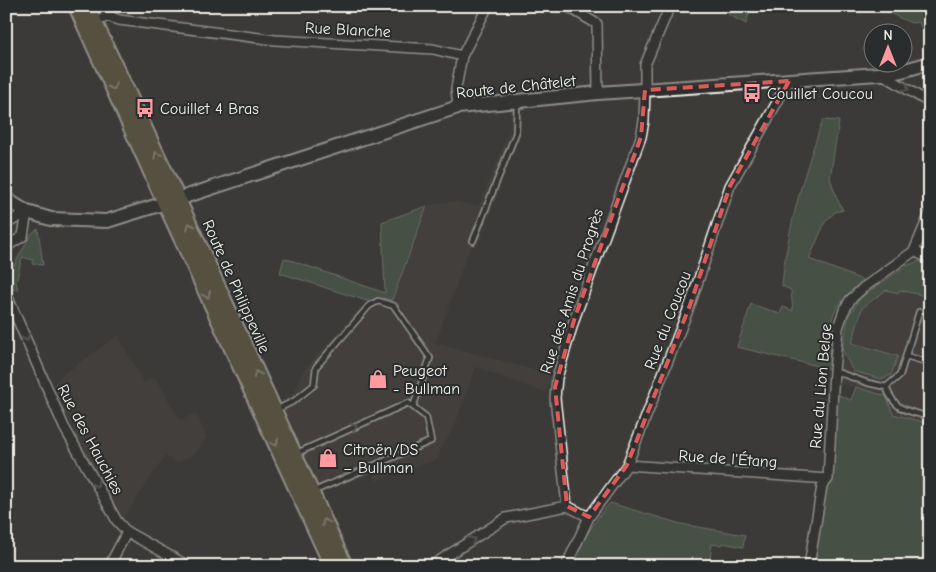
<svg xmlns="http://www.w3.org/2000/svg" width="936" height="572" font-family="'Comic Neue',sans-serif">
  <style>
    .built { fill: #49453f }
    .green { fill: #536a57; stroke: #a4aea0 }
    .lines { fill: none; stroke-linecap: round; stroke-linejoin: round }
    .lane-casing { stroke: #f4f1e8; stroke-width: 8 }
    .street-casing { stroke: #f4f1e8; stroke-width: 12 }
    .secondary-casing { stroke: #f4f1e8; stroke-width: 16 }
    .primary-casing { stroke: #f4f1e8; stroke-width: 18 }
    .lane { stroke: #2a2d2e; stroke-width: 4.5 }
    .street { stroke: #2a2d2e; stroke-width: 9 }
    .secondary { stroke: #2a2d2e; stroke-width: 12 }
    .primary { stroke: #736c4b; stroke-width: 14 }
    .oneway { stroke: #c0bca9 }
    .oneway2 { stroke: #71726f }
    .marked { fill: none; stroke: #de5a58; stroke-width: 4; stroke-dasharray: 10 6; stroke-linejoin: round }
    .labels { text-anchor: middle; stroke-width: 4; stroke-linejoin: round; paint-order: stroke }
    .street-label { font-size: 16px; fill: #f4f1e8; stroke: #2a2d2e }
    .poi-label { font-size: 16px; fill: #f4f1e8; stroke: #2a2d2e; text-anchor: start }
  </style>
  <rect width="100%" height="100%" fill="#3c3b38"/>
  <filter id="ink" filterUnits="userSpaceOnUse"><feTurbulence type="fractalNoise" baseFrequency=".02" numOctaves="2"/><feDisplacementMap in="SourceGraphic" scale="10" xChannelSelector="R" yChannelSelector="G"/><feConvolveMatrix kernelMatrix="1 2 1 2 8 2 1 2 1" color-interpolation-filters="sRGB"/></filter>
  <g filter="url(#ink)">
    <path class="built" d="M511 109H521L520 116 521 132 480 239 473 245 467 255 435 345 441 344 552 375 546 392H542L476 367 453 430 442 446 438 459 376 481 374 473 320 493 275 403 293 395 302 372 367 301 383 298 392 300 427 206 445 202H459L478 207 510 130Z
      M886 290 897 293 899 290 930 297V424L893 414 886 396 840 384 842 349 853 371 897 355 852 344 862 308Z
      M118 335 143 382 155 376 180 420 195 413 207 437 196 453 177 463 165 456 123 519 93 471 53 385 58 378Z"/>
    <path class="green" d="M730 6H751L746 24 728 14Z
      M875 6H930V34L922 29 919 22 911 23Z
      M823 120 839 121 830 178 837 199 843 210 835 212 825 222 809 259 865 281C853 290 842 298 835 311 829 321 829 358 830 369L737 347 751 304 780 314 783 307 793 311 791 290 782 286C787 229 804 173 823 120Z
      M427 206 392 300 383 298 367 301 280 273 284 258 385 293 382 222Z
      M38 229 43 265 32 264 33 260 22 257 16 282 18 290 11 289 12 281 9 275 31 234Z
      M930 229V251L921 246Z
      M919 261 930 266V297L900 290 898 293 886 290 862 308 852 343 898 356 891 375 881 379 853 371 842 349 849 315 861 297 906 266Z
      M856 387 886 396 893 414 930 424V566H812L826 486 831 467 836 413 834 393 851 400Z
      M610 503 681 524 745 535 743 547 723 543 722 545 712 544 709 566H575L582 542 600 515Z"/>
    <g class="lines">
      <g class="lane-casing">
        <path id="lane" d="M473 241 516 133 517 103
          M906 356 930 363
          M834 371 868 383 886 387 900 375 919 312
          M886 387C896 412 906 410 930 417
          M276 410 294 401 314 385 316 367 369 306 378 301 394 306 430 358 413 407
          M295 454 408 403 426 417 431 441 312 492
          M735 564 744 566"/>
      </g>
      <g class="street-casing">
        <path id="street" d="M567 6 597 24 598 93
          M108 16 113 6
          M90 25 108 16 119 20 275 40 433 49 462 56
          M882 74 930 103
          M458 107 456 88 462 56 488 6
          M6 224 27 212
          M6 247 23 236 27 212
          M914 251 930 259
          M6 293 64 427 117 521 127 532 188 566
          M627 465 828 479
          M567 506 555 398 557 378 575 317 641 137 644 121 645 90V65L670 6
          M109 566 127 532
          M431 566 506 518 567 506 589 517
          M566 566 589 517 627 465 690 305 730 186 789 81
          M809 566 822 486 828 479 834 371 838 328 843 313 850 300 863 288 914 251 930 213"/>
      </g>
      <g class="secondary-casing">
        <path id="secondary" d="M6 199 27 212 51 219 107 221 178 199 458 107 598 93 894 73 930 63"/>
      </g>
      <g class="primary-casing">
        <path id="primary" d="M76 6 165 203 332 566
          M87 6 178 199 345 566"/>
      </g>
      <use href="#lane" class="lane"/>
      <use href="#street" class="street"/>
      <use href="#secondary" class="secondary"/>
      <use href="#primary" class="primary"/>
    </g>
    <defs><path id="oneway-chevron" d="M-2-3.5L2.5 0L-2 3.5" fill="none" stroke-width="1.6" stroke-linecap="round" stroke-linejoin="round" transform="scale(1.25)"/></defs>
    <g class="oneway">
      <use href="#oneway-chevron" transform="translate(113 87) rotate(66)"/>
      <use href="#oneway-chevron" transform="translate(157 155) rotate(-115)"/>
      <use href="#oneway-chevron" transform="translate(190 226) rotate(-114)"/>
      <use href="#oneway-chevron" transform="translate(207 295) rotate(65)"/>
      <use href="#oneway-chevron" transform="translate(257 374) rotate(-114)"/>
      <use href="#oneway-chevron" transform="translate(275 443) rotate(65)"/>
      <use href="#oneway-chevron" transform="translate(325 522) rotate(-115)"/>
    </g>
    <g class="oneway2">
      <use href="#oneway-chevron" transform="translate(906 88) rotate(31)"/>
      <use href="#oneway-chevron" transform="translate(26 338) rotate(67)"/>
      <use href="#oneway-chevron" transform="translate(354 427) rotate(-24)"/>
      <use href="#oneway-chevron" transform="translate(96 484) rotate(60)"/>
      <use href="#oneway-chevron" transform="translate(472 540) rotate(-32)"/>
    </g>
  </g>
  <path d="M0 0H936V572H0ZM789 81 730 186 690 305 627 465 589 517 567 506 555 387 575 317 641 137 645 90Z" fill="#3c3b38" fill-opacity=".55" fill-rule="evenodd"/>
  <path class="marked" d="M789 81 730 186 690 305 627 465 589 517 567 506 555 387 575 317 641 137 645 90Z"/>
  <defs>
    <g id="bus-bare" transform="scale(1.5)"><path d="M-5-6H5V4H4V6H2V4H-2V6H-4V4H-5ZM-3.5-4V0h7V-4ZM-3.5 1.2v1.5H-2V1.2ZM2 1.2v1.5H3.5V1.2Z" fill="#ff9aa2" stroke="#2a2d2e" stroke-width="2.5" paint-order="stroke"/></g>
    <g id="shop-bare" transform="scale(1.5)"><path d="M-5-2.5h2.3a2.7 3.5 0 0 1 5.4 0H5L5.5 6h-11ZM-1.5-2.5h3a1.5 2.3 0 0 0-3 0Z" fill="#ff9aa2" stroke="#2a2d2e" stroke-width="2.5" paint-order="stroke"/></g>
  </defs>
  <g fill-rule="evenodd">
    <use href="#bus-bare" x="752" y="93"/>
    <use href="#bus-bare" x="145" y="108"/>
    <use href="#shop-bare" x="378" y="379"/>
    <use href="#shop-bare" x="328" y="458"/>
  </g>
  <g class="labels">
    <g class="street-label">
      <text transform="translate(348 29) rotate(3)" y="6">Rue Blanche</text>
      <text transform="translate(516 86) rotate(-6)" y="6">Route de Châtelet</text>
      <text transform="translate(237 286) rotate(66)" y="6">Route de Philippeville</text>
      <text transform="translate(571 291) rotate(-72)" y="6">Rue des Amis du Progrès</text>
      <text transform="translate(667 320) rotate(-69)" y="6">Rue du Coucou</text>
      <text transform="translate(820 386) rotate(-85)" y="6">Rue du Lion Belge</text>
      <text transform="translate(91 439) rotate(62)" y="6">Rue des Hauchies</text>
      <text transform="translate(728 458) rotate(4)" y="6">Rue de l'Étang</text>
    </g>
    <g class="poi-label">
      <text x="767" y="99">Couillet Coucou</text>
      <text x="160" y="114">Couillet 4 Bras</text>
      <text x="393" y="376">Peugeot<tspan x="393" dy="18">- Bullman</tspan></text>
      <text x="343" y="455">Citroën/DS<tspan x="343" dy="18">– Bullman</tspan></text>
    </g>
  </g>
  <rect width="936" height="572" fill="none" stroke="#2a2d2e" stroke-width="25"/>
  <rect x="12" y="12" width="911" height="547" fill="none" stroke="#f4f1e8" stroke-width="2" filter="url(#ink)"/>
  <g transform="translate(888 48)"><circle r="24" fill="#2a2d2e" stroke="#7b7b78"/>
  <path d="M0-4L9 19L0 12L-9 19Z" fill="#ff9aa2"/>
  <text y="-8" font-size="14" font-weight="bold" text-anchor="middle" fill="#f4f1e8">N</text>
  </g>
</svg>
